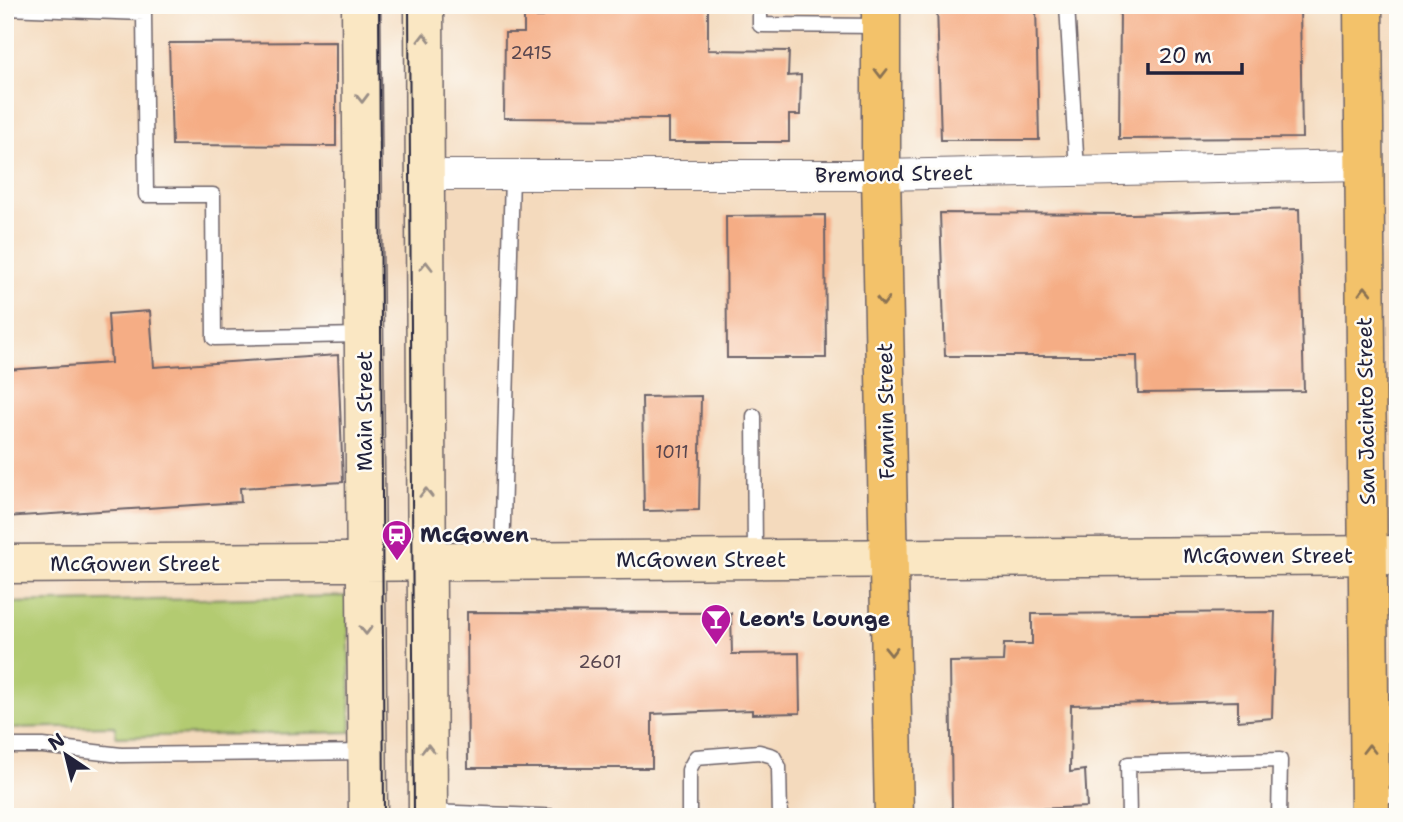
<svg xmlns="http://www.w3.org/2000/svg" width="1403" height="822" font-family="'Shantell Sans',sans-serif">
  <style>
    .green { fill: #b3cb71; stroke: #6a7656; stroke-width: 2 }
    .building { fill: #f5ad85 }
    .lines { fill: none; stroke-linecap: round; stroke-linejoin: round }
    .lane-casing { stroke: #6c6268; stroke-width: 17 }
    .street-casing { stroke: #6c6268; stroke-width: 32 }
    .secondary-casing { stroke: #6c6268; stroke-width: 41 }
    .primary-casing { stroke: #6c6268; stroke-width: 41 }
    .lane { stroke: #fff; stroke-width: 14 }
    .street { stroke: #fff; stroke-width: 30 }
    .secondary { stroke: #fae7c3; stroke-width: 38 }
    .primary { stroke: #f3c26a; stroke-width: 38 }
    .tram { stroke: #22223b; stroke-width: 2 }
    .oneway { stroke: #998e86 }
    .oneway2 { stroke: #8a7252 }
    .labels { text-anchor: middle; stroke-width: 5; stroke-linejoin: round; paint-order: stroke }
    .number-label { font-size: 18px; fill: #57454e }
    .street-label { font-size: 21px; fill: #22223b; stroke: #fdfcf7 }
    .poi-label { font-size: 21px; font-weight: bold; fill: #22223b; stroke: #fdfcf7; text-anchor: start }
  </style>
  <rect width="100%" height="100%" fill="#fdfcf7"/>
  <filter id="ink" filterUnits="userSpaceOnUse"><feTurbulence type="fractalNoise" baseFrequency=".0143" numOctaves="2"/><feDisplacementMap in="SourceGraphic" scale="14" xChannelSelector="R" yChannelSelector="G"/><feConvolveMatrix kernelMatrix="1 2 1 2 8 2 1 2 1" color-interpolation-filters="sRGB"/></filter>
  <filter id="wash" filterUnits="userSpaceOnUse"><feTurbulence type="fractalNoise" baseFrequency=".00686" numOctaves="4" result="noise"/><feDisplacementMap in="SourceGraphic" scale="28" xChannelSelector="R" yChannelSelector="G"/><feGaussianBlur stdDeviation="1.57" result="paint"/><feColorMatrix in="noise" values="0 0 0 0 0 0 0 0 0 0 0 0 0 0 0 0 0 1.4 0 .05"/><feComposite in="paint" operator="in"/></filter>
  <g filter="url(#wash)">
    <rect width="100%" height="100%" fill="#f4dabd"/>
    <path class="green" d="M348 596 351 732 116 737 115 726 5 728V603Z"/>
    <g id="blocks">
      <path class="building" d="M600 5H708V50L789 51 788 76 801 75 800 115H789V142H668V119L504 118 505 33H524V17H543V8H600Z
        M937 5H1036L1039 140H941Z
        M1120 5H1300L1302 138 1119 139Z
        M336 42V146L172 145 169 43Z
        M1299 209 1304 391 1138 393 1137 356H945L940 213 1133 214Z
        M825 215 826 358H727L726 216Z
        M150 311 154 367 338 355 343 482 240 488 241 502 5 517V370L111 363 108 314Z
        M701 396 699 510 644 511 642 397Z
        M467 612 731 613 732 654 799 653 800 713 752 714V710L652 714V768H468Z
        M1275 612 1272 718 1238 721V701L1071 705 1070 772 1085 770 1087 807 952 812 950 662 1003 661 1004 644H1032V614Z"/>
    </g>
  </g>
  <g filter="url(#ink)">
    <use href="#blocks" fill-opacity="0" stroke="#6c6268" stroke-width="2"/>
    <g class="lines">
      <g class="lane-casing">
        <path id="lane" d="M760 5V25L880 26
          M1067 5 1077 171
          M5 8 144 13 146 195H213L214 338 361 335
          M754 416 755 558
          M502 560 512 175
          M5 746H43L121 755 367 752
          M1371 796H1398
          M430 812 567 817
          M689 817V770L696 757 759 752 773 756 779 767 780 817
          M1129 817 1128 764 1280 760 1279 817"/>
      </g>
      <g class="street-casing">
        <path id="street" d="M425 175H881L1363 165"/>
      </g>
      <g class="secondary-casing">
        <path id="secondary" d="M361 5 368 817
          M424 5 428 817
          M5 564 1398 555"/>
      </g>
      <g class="primary-casing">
        <path id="primary" d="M881 5V175L894 817
          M1363 5 1370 817"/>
      </g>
      <use href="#lane" class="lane"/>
      <use href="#street" class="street"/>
      <use href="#secondary" class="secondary"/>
      <use href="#primary" class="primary"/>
      <path class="tram" d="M379 5 384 817
        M409 5 414 817"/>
    </g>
    <defs><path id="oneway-chevron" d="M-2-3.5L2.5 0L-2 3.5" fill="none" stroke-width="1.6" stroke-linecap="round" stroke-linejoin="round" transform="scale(1.75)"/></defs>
    <g class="oneway">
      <use href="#oneway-chevron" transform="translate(424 38) rotate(-90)"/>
      <use href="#oneway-chevron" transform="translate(362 98) rotate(89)"/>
      <use href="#oneway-chevron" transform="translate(426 266) rotate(-90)"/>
      <use href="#oneway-chevron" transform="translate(426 493) rotate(-90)"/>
      <use href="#oneway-chevron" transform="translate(366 630) rotate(89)"/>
      <use href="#oneway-chevron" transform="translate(428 749) rotate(-90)"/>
    </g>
    <g class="oneway2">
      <use href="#oneway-chevron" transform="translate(881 73) rotate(90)"/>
      <use href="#oneway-chevron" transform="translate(1365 291) rotate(-91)"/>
      <use href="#oneway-chevron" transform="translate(883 301) rotate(89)"/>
      <use href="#oneway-chevron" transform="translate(891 651) rotate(89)"/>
      <use href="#oneway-chevron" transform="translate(1369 749) rotate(-90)"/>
    </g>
  </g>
  <defs>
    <g id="station-pin" transform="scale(1.575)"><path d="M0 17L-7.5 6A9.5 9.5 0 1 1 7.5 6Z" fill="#b5179e" stroke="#fdfcf7"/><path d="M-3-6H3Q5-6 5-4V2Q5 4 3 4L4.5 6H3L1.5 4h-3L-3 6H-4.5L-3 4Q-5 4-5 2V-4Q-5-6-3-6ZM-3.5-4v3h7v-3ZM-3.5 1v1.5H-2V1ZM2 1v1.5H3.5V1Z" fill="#fff"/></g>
    <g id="bar-pin" transform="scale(1.575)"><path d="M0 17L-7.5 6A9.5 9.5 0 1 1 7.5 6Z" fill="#b5179e" stroke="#fdfcf7"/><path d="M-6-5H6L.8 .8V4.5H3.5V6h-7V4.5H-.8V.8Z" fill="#fff"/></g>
  </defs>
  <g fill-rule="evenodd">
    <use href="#station-pin" x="397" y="535"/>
    <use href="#bar-pin" x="716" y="619"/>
  </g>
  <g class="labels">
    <g class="number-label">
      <text x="531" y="59">2415</text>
      <text x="672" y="458">1011</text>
      <text x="600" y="668">2601</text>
    </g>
    <g class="street-label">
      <text transform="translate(894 174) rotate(-1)" y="7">Bremond Street</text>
      <text transform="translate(365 411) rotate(-90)" y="7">Main Street</text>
      <text transform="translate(886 411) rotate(-91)" y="7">Fannin Street</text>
      <text transform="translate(1366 411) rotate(-91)" y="7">San Jacinto Street</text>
      <text x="1268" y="563">McGowen Street</text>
      <text x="701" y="567">McGowen Street</text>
      <text x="135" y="571">McGowen Street</text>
    </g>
    <g class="poi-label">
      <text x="420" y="542">McGowen</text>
      <text x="739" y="626">Leon's Lounge</text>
    </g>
  </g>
  <rect width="1403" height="822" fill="none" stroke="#fdfcf7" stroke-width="28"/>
  <g transform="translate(66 755) rotate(325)" stroke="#fdfcf7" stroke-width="5" paint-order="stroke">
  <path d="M0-5L12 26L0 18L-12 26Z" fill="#22223b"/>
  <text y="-10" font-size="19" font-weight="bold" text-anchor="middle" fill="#22223b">N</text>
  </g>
  <path d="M1148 63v10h94v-10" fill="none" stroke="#22223b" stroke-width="3.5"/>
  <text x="1158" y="63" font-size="21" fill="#22223b" stroke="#fdfcf7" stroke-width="5" paint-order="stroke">20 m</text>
</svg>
